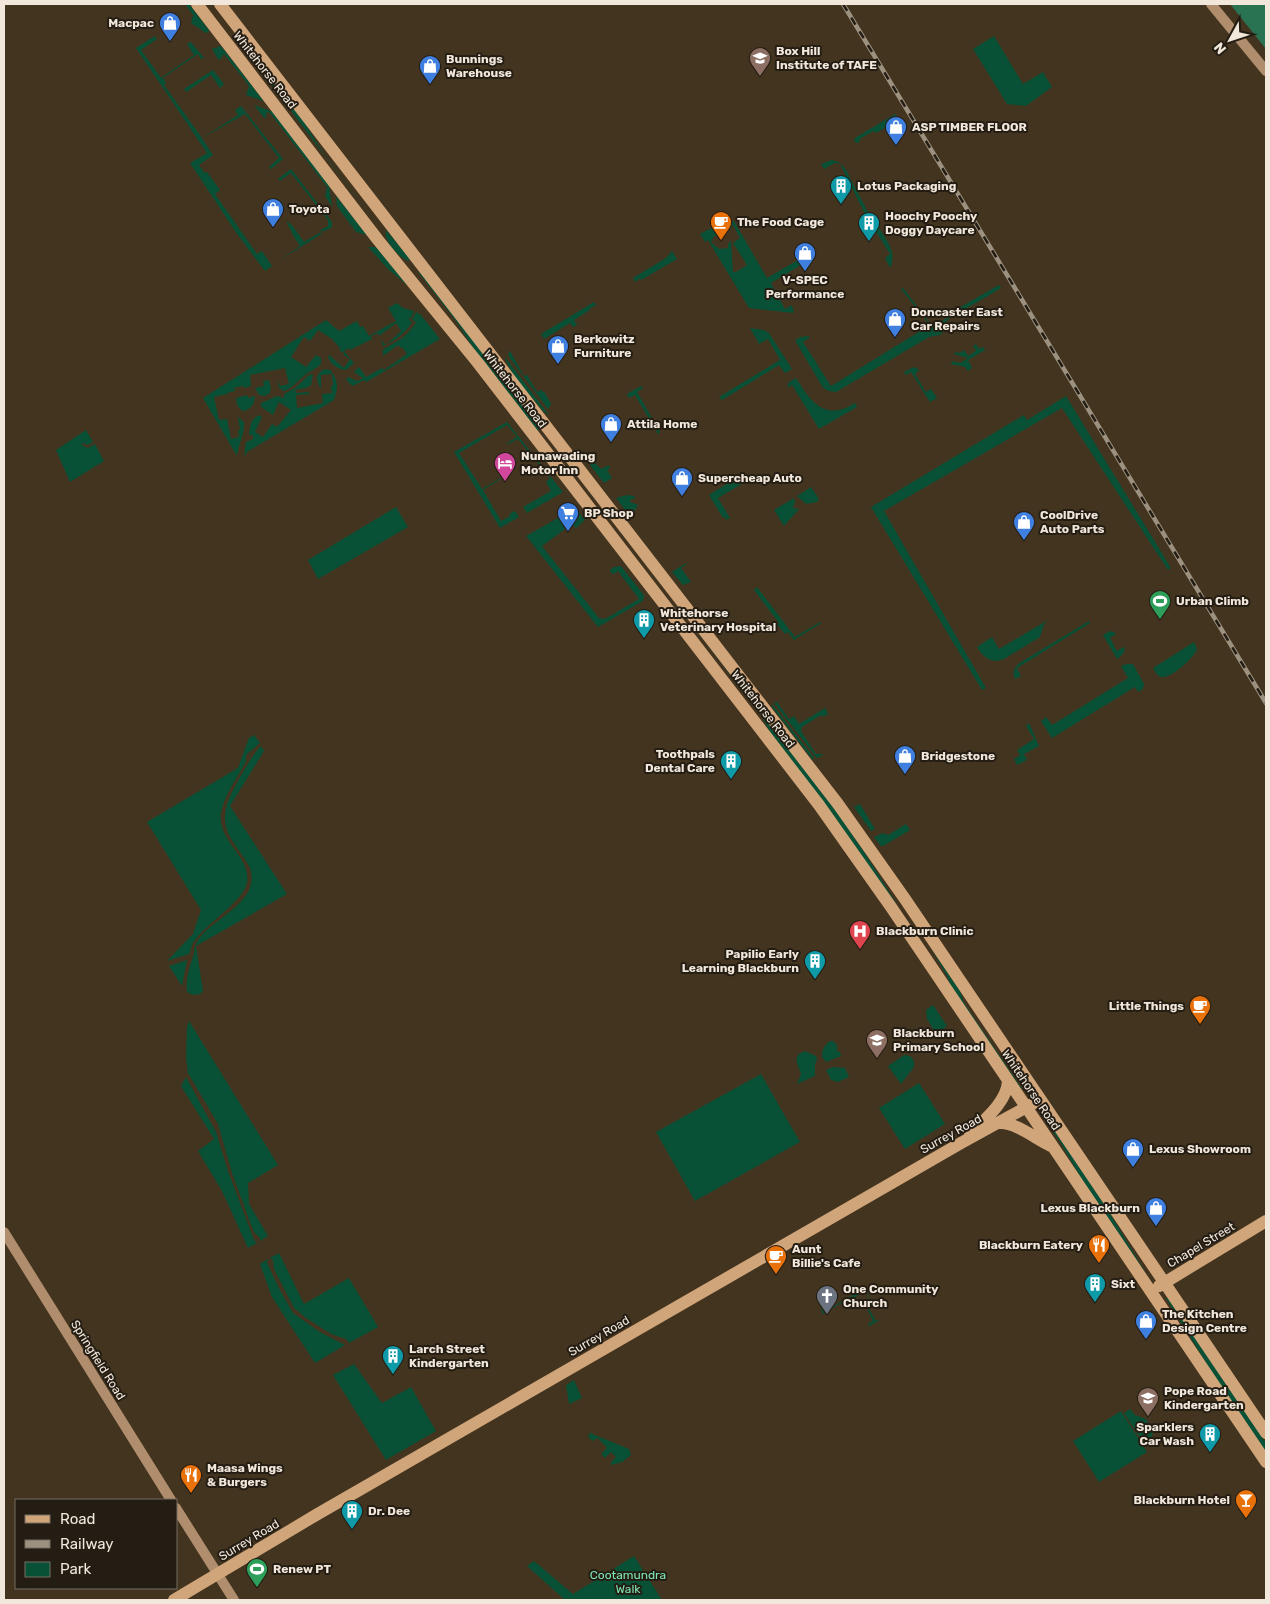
<svg xmlns="http://www.w3.org/2000/svg" width="1270" height="1604" font-family="Rubik,sans-serif">
  <style>
    .green { fill: #095136 }
    .forest { fill: #297352 }
    .lines { fill: none; stroke-linecap: round; stroke-linejoin: round }
    .secondary { stroke: #b08d6d; stroke-width: 10 }
    .primary { stroke: #d1a57a; stroke-width: 12 }
    .rail-casing { stroke: #9c907f; stroke-width: 4.5 }
    .rail { stroke: #241d14; stroke-width: 2.5; stroke-dasharray: 8; stroke-linecap: butt }
    .labels { text-anchor: middle; stroke-width: 4; stroke-linejoin: round; paint-order: stroke }
    .poi-label { font-size: 12px; font-weight: bold; fill: #f1e7da; stroke: #241d14; text-anchor: start }
    .street-label { font-size: 12px; fill: #f1e7da; stroke: #241d14 }
    .park-label { font-size: 12px; fill: #7ee5b3; stroke: #241d14 }
  </style>
  <rect width="100%" height="100%" fill="#43341f"/>
  <path class="green" d="M185 4H189L208 29 209 32 206 33 191 23 193 15Z
    M155 36 157 39 141 50 161 78 194 55 187 44 191 42 204 58 201 59 198 54 163 78 166 83 164 85 202 138 238 115 235 110 241 106 283 159 271 169 269 167 279 158 245 114 202 138 213 155 199 165 205 173 207 172 220 190 215 194 257 254 262 251 272 266 265 271 237 234 190 163 207 153 136 48Z
    M238 36 304 122 324 154 374 221 236 38Z
    M994 36 1023 84 1043 72 1052 87 1026 106 1007 104 973 49Z
    M221 46 263 100V101L246 95 249 86 224 54 220 60 218 59 212 49Z
    M213 70 224 84 220 88 211 75 186 92 184 89Z
    M254 105 273 112 329 185 332 207 325 196 327 187 270 113 267 112 265 119Z
    M895 114 900 119 876 133 874 131 861 138 859 142 856 143 854 140 855 138Z
    M832 160 838 162 845 168 870 216 867 218 840 164 835 163 824 169 821 164Z
    M291 169 332 222V227C328 230 324 232 319 231L328 226V220L291 173 280 181 278 179Z
    M336 196 367 235 356 232 337 206Z
    M286 221 292 225 304 242 319 233H323L280 260 300 246 293 235Z
    M734 221 767 278 803 257 806 262 771 283 785 309 792 305 794 313 749 308 708 240 705 242 700 234 721 223V232L718 236H714L711 242 719 249 728 248V244L731 241 733 272H736L747 265 733 243 740 238 733 225 729 230 725 223Z
    M877 225C885 238 898 252 890 268L885 258 890 254 873 227Z
    M386 230 410 259 408 261C399 257 383 241 386 230Z
    M368 247H376L408 286 388 269Z
    M672 251 677 259 641 280 640 278 635 282 633 278 666 258Z
    M420 272 540 426 538 431 474 349 456 321 419 273Z
    M999 285 1001 288 947 320V328L940 335 929 337 836 392 829 391 823 388 796 342V338L798 339 800 337 809 336V338L803 342 831 386 930 325 901 289 903 288 933 327 957 311V309Z
    M594 302 596 305 589 309 590 310 574 320 577 325 573 327 570 323 544 339 541 334Z
    M397 303 403 308 414 311 411 319 409 317V319L412 323C404 334 395 341 383 346L381 340 386 345 401 331 396 323 379 336 378 333 371 336 372 339 350 350 349 348 344 351 354 363 346 370C339 370 330 364 328 357L329 355 344 368 350 359 344 355V353L339 350 340 348 332 339 318 330 310 341 304 337 291 357 306 367 316 355 321 358V364C315 370 310 371 304 376 297 381 293 388 284 391L279 388 277 379 280 386 289 384 285 368 250 375 251 386 244 388 243 386 234 388 235 391 227 393 229 401 227 394 214 397 219 420 227 419 231 439 239 437 238 430H240L238 417 244 422C245 434 238 445 237 456L203 398 326 320 339 331 357 321 360 327 363 326 369 336 396 321 388 308Z
    M416 312 421 315 440 339 366 382 364 380 353 386 350 384 346 379 348 377 357 381 363 378 354 372 359 367 366 377 382 368 384 370 407 354 402 347 401 348 398 345 383 356V349C396 343 409 335 416 322L412 320Z
    M750 328 764 330 769 333 792 369 785 373 779 365 722 400 719 397 780 360 768 339 759 344Z
    M976 344 979 349 983 347 985 350 968 360 972 368 968 371 965 367 951 364 952 361 960 363 968 358 954 354 955 352 960 353 964 350 968 356 976 351 973 346Z
    M510 351 524 376 527 375 537 392 541 390 545 393 551 404 548 409 509 357 508 354Z
    M505 357 549 415 543 411C534 399 507 371 505 357Z
    M912 368 915 367 919 370 915 374 926 392 931 389 937 398 930 402 911 372 906 375 904 372Z
    M325 369 330 370C339 380 338 388 334 400L247 452 244 457 246 442 253 439V435H249C250 427 250 418 260 415L262 417 255 432 263 437 272 424 277 427 291 410 279 402 273 415 261 407V403L277 396 284 398V394L295 388 309 375 313 374 311 385 306 388 295 390 296 393 308 392 310 394 296 395 297 408 323 403 322 394 332 393 331 386 333 385 332 374 321 375V389C316 381 315 373 325 369Z
    M796 378C811 402 825 422 855 403L857 407 819 429 792 385 787 388 789 382Z
    M269 380 271 388 270 393 265 396 259 395 255 388 264 386 263 381Z
    M641 386 643 388 637 392 660 432 658 434 635 395 629 398 627 394Z
    M247 395 248 398 255 396C255 404 250 411 242 411L237 405 236 398Z
    M1066 396 1171 568 1168 570 1062 408 884 511 986 688 982 690 871 507 1024 415 1027 420Z
    M507 422 563 492 527 513 523 507 551 491 546 482 550 478 518 439 508 444 507 443 517 437 507 425 459 453 482 489 522 465 483 490 501 521 510 516 509 514 515 511 519 517 500 528 454 452Z
    M86 430 93 442 88 445 82 443V445L88 448 95 444 104 461 70 482 56 450Z
    M590 458 601 469 609 465 610 468 607 470 612 478 604 483 586 460Z
    M741 475 745 482 718 498 730 518 726 520 725 517 723 518 709 495Z
    M811 487 819 499 817 502 806 504 797 496Z
    M627 495 635 496 634 499H631L630 502 638 505 631 518 616 498Z
    M794 498 795 501 793 508 799 509 784 526 774 510Z
    M396 507 408 527 318 579 308 560Z
    M572 510 578 511 585 520 576 528 572 524 542 546 599 618 605 619 639 599 618 571 614 574 611 573 610 570 614 567 621 566 644 595 643 601 598 627 526 536Z
    M686 563 687 564 681 568 691 582 683 585 672 572Z
    M757 587 795 637 820 622 821 623 794 640 788 632 785 634 777 624 779 623 754 590Z
    M683 613 835 809 866 855 896 903H895L771 734 761 715Z
    M1048 620 1044 624 1040 637 1004 659C991 664 984 658 977 647L992 637 999 649Z
    M1089 621 1090 623 1017 668 1021 676 1015 679C1012 673 1014 669 1018 664Z
    M1110 631 1114 632 1116 634 1110 638 1117 651 1124 647C1126 653 1121 656 1117 659L1103 635Z
    M1194 642 1197 649C1194 658 1171 679 1161 677 1157 676 1155 671 1153 668Z
    M1127 664H1133L1144 684 1143 689 1138 692 1135 687 1052 738 1041 721 1046 717 1052 725 1128 678 1121 666Z
    M777 702 789 719 794 716 799 724 825 708 828 714 822 717 821 715 802 727 801 731 816 754H822L823 755 817 758 774 703Z
    M772 704 815 759H812L772 707Z
    M1029 723 1039 746 1024 754 1027 760 1017 765 1014 759 1020 755 1017 750 1034 739 1026 726Z
    M254 735 260 743 246 755V761C238 777 224 795 221 813 217 842 252 857 247 883 243 902 205 924 193 943 191 946 191 950 189 954L167 961 193 934 201 910 147 822 238 768 249 738Z
    M261 746 264 751 230 806 287 894 196 946 203 991 200 994 193 995 187 992C185 978 190 967 194 954 194 952 194 949 195 946 205 919 262 905 250 868 243 854 230 842 226 827 224 820 225 811 227 804 231 792 252 754 261 746Z
    M860 804 875 829 871 831 854 807Z
    M906 824 910 830 883 846H881L874 837 883 833 888 835Z
    M931 949 960 991 964 1003 1022 1089 1020 1090 952 989 947 976Z
    M187 960 182 986 169 966Z
    M933 1005 947 1026 936 1034 927 1019 926 1010Z
    M189 1021 278 1165 248 1183 249 1204 268 1236 260 1241V1238L254 1232 251 1225 232 1173 218 1124 188 1073 186 1057 187 1027Z
    M830 1041H833L837 1045V1051L840 1052 841 1056 826 1062 822 1057C822 1049 824 1046 830 1041Z
    M805 1051 816 1056 817 1059 815 1065V1076L797 1084 801 1074C798 1064 791 1056 805 1051Z
    M904 1055 910 1056 914 1061V1067L901 1084 888 1066Z
    M833 1067 845 1068 849 1077 838 1082 831 1080 826 1070Z
    M761 1074 800 1142 695 1201 656 1132Z
    M186 1077 216 1132 228 1171 254 1240 257 1243 248 1248 222 1191 198 1151 214 1139 181 1086Z
    M919 1083 945 1124 905 1149 879 1108Z
    M1042 1112 1106 1207 1147 1275 1081 1178 1060 1142 1040 1113Z
    M279 1253 304 1304 349 1278 378 1327 349 1343 346 1339 331 1334 306 1318 294 1308 274 1269 273 1260 270 1258Z
    M268 1259 267 1263 280 1290 293 1313 320 1332 345 1345 315 1363 272 1297 260 1264Z
    M864 1288 871 1301 866 1304 876 1321 882 1319 869 1326 868 1324 873 1321 865 1304 870 1301 865 1291 854 1298 853 1296 823 1314 821 1310 822 1308 824 1312Z
    M1166 1298H1168L1266 1443V1452L1213 1374Z
    M354 1364 382 1403 411 1387 436 1431 386 1460 333 1375Z
    M574 1380 582 1398 569 1404 566 1385Z
    M1130 1409 1135 1415 1146 1419 1153 1433C1151 1440 1146 1440 1140 1438L1124 1413Z
    M1121 1411 1147 1452 1099 1482 1073 1441Z
    M590 1433 629 1449 631 1455 622 1462 611 1465V1462L616 1457 611 1452 605 1458 601 1454 607 1448 598 1438 592 1441 588 1436Z
    M634 1556 662 1600H565L527 1566 534 1561 573 1594Z"/>
  <path class="forest" d="M1230 4H1266V49Z"/>
  <g class="lines">
    <path class="secondary" d="M1211 4 1266 71
      M4 1232 171 1500
      M176 1508 234 1600"/>
    <path class="primary" d="M197 4 378 240 478 363 819 805 891 907 1266 1462
      M220 4 838 804 905 899 1266 1433
      M1000 1123C1015 1122 1036 1139 1051 1146
      M970 1134C984 1120 1007 1102 1008 1081
      M1159 1286 1266 1221
      M174 1600 316 1515 961 1143 1034 1103"/>
    <g class="rail-casing">
      <path id="rail" d="M843 4 1266 703"/>
    </g>
    <use href="#rail" class="rail"/>
  </g>
  <defs>
    <g id="shop-pin" transform="scale(1.125)"><path d="M0 17L-7.5 6A9.5 9.5 0 1 1 7.5 6Z" fill="#3f7fe0" stroke="#241d14"/><path d="M-5-2.5h2.3a2.7 3.5 0 0 1 5.4 0H5L5.5 6h-11ZM-1.5-2.5h3a1.5 2.3 0 0 0-3 0Z" fill="#fff"/></g>
    <g id="university-pin" transform="scale(1.125)"><path d="M0 17L-7.5 6A9.5 9.5 0 1 1 7.5 6Z" fill="#8d6e63" stroke="#241d14"/><path d="M0-5L7-2L0 1L-7-2ZM-4 1L0 2.5L4 1V4Q0 6-4 4Z" fill="#fff"/></g>
    <g id="building-pin" transform="scale(1.125)"><path d="M0 17L-7.5 6A9.5 9.5 0 1 1 7.5 6Z" fill="#0f9aa8" stroke="#241d14"/><path d="M-4-6H4V6H1V3H-1V6H-4ZM-2.5-4.3h1.7v1.8h-1.7ZM.8-4.3h1.7v1.8H.8ZM-2.5-1h1.7V.8h-1.7ZM.8-1h1.7V.8H.8Z" fill="#fff"/></g>
    <g id="cafe-pin" transform="scale(1.125)"><path d="M0 17L-7.5 6A9.5 9.5 0 1 1 7.5 6Z" fill="#e8710a" stroke="#241d14"/><path d="M-5.5-4.5H6V0H3Q3 3.5 0 3.5H-2.5Q-5.5 3.5-5.5 0ZM3-3.2v2h1.7v-2ZM-6 4.5H4V6H-6Z" fill="#fff"/></g>
    <g id="hotel-pin" transform="scale(1.125)"><path d="M0 17L-7.5 6A9.5 9.5 0 1 1 7.5 6Z" fill="#d1479c" stroke="#241d14"/><path d="M-6-4.5h1.5V1H6V5H4.5V3h-9V5H-6ZM-4 0a1.8 1.8 0 1 1 3.6 0ZM.5 0V-2.5h3Q6-2.5 6 0Z" fill="#fff"/></g>
    <g id="supermarket-pin" transform="scale(1.125)"><path d="M0 17L-7.5 6A9.5 9.5 0 1 1 7.5 6Z" fill="#3f7fe0" stroke="#241d14"/><path d="M-6-5.5h2.5l.6 2H6L4.5 2H-2.5L-4.4-4H-6ZM-1.5 3.2a1.3 1.3 0 1 0 .1 0ZM3 3.2a1.3 1.3 0 1 0 .1 0Z" fill="#fff"/></g>
    <g id="stadium-pin" transform="scale(1.125)"><path d="M0 17L-7.5 6A9.5 9.5 0 1 1 7.5 6Z" fill="#2e9e5b" stroke="#241d14"/><path d="M0-5a6.5 5 0 1 0 0 10a6.5 5 0 1 0 0-10ZM-3.5-1.8h7v3.6h-7Z" fill="#fff"/></g>
    <g id="hospital-pin" transform="scale(1.125)"><path d="M0 17L-7.5 6A9.5 9.5 0 1 1 7.5 6Z" fill="#e0444e" stroke="#241d14"/><path d="M-5-5h3v3.5h4V-5h3V5h-3V1.5h-4V5h-3Z" fill="#fff"/></g>
    <g id="school-pin" transform="scale(1.125)"><path d="M0 17L-7.5 6A9.5 9.5 0 1 1 7.5 6Z" fill="#8d6e63" stroke="#241d14"/><path d="M0-5L7-2L0 1L-7-2ZM-4 1L0 2.5L4 1V4Q0 6-4 4Z" fill="#fff"/></g>
    <g id="restaurant-pin" transform="scale(1.125)"><path d="M0 17L-7.5 6A9.5 9.5 0 1 1 7.5 6Z" fill="#e8710a" stroke="#241d14"/><path d="M-5-6h1v4h1v-4h1v4h1v-4h1v5L-1.5 .5V6h-2V.5L-5-1ZM5-6V6H3V1.5H1.5Q1.5-4 5-6Z" fill="#fff"/></g>
    <g id="church-pin" transform="scale(1.125)"><path d="M0 17L-7.5 6A9.5 9.5 0 1 1 7.5 6Z" fill="#6b7280" stroke="#241d14"/><path d="M-1.2-6h2.4v3.5h3.3v2.4h-3.3V6h-2.4V-.1h-3.3v-2.4h3.3Z" fill="#fff"/></g>
    <g id="bar-pin" transform="scale(1.125)"><path d="M0 17L-7.5 6A9.5 9.5 0 1 1 7.5 6Z" fill="#e8710a" stroke="#241d14"/><path d="M-6-5H6L.8 .8V4.5H3.5V6h-7V4.5H-.8V.8Z" fill="#fff"/></g>
  </defs>
  <g fill-rule="evenodd">
    <use href="#shop-pin" x="170" y="23"/>
    <use href="#university-pin" x="760" y="58"/>
    <use href="#shop-pin" x="430" y="66"/>
    <use href="#shop-pin" x="896" y="127"/>
    <use href="#building-pin" x="841" y="186"/>
    <use href="#shop-pin" x="273" y="209"/>
    <use href="#cafe-pin" x="721" y="222"/>
    <use href="#building-pin" x="869" y="223"/>
    <use href="#shop-pin" x="805" y="253"/>
    <use href="#shop-pin" x="895" y="319"/>
    <use href="#shop-pin" x="558" y="346"/>
    <use href="#shop-pin" x="611" y="424"/>
    <use href="#hotel-pin" x="505" y="463"/>
    <use href="#shop-pin" x="682" y="478"/>
    <use href="#supermarket-pin" x="568" y="513"/>
    <use href="#shop-pin" x="1024" y="522"/>
    <use href="#stadium-pin" x="1160" y="601"/>
    <use href="#building-pin" x="644" y="620"/>
    <use href="#shop-pin" x="905" y="756"/>
    <use href="#building-pin" x="731" y="761"/>
    <use href="#hospital-pin" x="860" y="931"/>
    <use href="#building-pin" x="815" y="961"/>
    <use href="#cafe-pin" x="1200" y="1006"/>
    <use href="#school-pin" x="877" y="1040"/>
    <use href="#shop-pin" x="1133" y="1149"/>
    <use href="#shop-pin" x="1156" y="1208"/>
    <use href="#restaurant-pin" x="1099" y="1245"/>
    <use href="#cafe-pin" x="776" y="1256"/>
    <use href="#building-pin" x="1095" y="1284"/>
    <use href="#church-pin" x="827" y="1296"/>
    <use href="#shop-pin" x="1146" y="1321"/>
    <use href="#building-pin" x="393" y="1356"/>
    <use href="#school-pin" x="1148" y="1398"/>
    <use href="#building-pin" x="1210" y="1434"/>
    <use href="#restaurant-pin" x="191" y="1475"/>
    <use href="#bar-pin" x="1246" y="1500"/>
    <use href="#building-pin" x="352" y="1511"/>
    <use href="#stadium-pin" x="257" y="1569"/>
  </g>
  <g class="labels">
    <g class="poi-label">
      <text x="154" y="27" text-anchor="end">Macpac</text>
      <text x="776" y="55">Box Hill<tspan x="776" dy="14">Institute of TAFE</tspan></text>
      <text x="446" y="63">Bunnings<tspan x="446" dy="14">Warehouse</tspan></text>
      <text x="912" y="131">ASP TIMBER FLOOR</text>
      <text x="857" y="190">Lotus Packaging</text>
      <text x="289" y="213">Toyota</text>
      <text x="885" y="220">Hoochy Poochy<tspan x="885" dy="14">Doggy Daycare</tspan></text>
      <text x="737" y="226">The Food Cage</text>
      <text x="805" y="284" text-anchor="middle">V-SPEC<tspan x="805" dy="14">Performance</tspan></text>
      <text x="911" y="316">Doncaster East<tspan x="911" dy="14">Car Repairs</tspan></text>
      <text x="574" y="343">Berkowitz<tspan x="574" dy="14">Furniture</tspan></text>
      <text x="627" y="428">Attila Home</text>
      <text x="521" y="460">Nunawading<tspan x="521" dy="14">Motor Inn</tspan></text>
      <text x="698" y="482">Supercheap Auto</text>
      <text x="584" y="517">BP Shop</text>
      <text x="1040" y="519">CoolDrive<tspan x="1040" dy="14">Auto Parts</tspan></text>
      <text x="1176" y="605">Urban Climb</text>
      <text x="660" y="617">Whitehorse<tspan x="660" dy="14">Veterinary Hospital</tspan></text>
      <text x="715" y="758" text-anchor="end">Toothpals<tspan x="715" dy="14">Dental Care</tspan></text>
      <text x="921" y="760">Bridgestone</text>
      <text x="876" y="935">Blackburn Clinic</text>
      <text x="799" y="958" text-anchor="end">Papilio Early<tspan x="799" dy="14">Learning Blackburn</tspan></text>
      <text x="1184" y="1010" text-anchor="end">Little Things</text>
      <text x="893" y="1037">Blackburn<tspan x="893" dy="14">Primary School</tspan></text>
      <text x="1149" y="1153">Lexus Showroom</text>
      <text x="1140" y="1212" text-anchor="end">Lexus Blackburn</text>
      <text x="1083" y="1249" text-anchor="end">Blackburn Eatery</text>
      <text x="792" y="1253">Aunt<tspan x="792" dy="14">Billie's Cafe</tspan></text>
      <text x="1111" y="1288">Sixt</text>
      <text x="843" y="1293">One Community<tspan x="843" dy="14">Church</tspan></text>
      <text x="1162" y="1318">The Kitchen<tspan x="1162" dy="14">Design Centre</tspan></text>
      <text x="409" y="1353">Larch Street<tspan x="409" dy="14">Kindergarten</tspan></text>
      <text x="1164" y="1395">Pope Road<tspan x="1164" dy="14">Kindergarten</tspan></text>
      <text x="1194" y="1431" text-anchor="end">Sparklers<tspan x="1194" dy="14">Car Wash</tspan></text>
      <text x="207" y="1472">Maasa Wings<tspan x="207" dy="14">&amp; Burgers</tspan></text>
      <text x="1230" y="1504" text-anchor="end">Blackburn Hotel</text>
      <text x="368" y="1515">Dr. Dee</text>
      <text x="273" y="1573">Renew PT</text>
    </g>
    <g class="street-label">
      <text transform="translate(265 70) rotate(52)" y="4">Whitehorse Road</text>
      <text transform="translate(515 389) rotate(52)" y="4">Whitehorse Road</text>
      <text transform="translate(763 709) rotate(52)" y="4">Whitehorse Road</text>
      <text transform="translate(1031 1090) rotate(56)" y="4">Whitehorse Road</text>
      <text transform="translate(951 1134) rotate(-29)" y="4">Surrey Road</text>
      <text transform="translate(1201 1245) rotate(-31)" y="4">Chapel Street</text>
      <text transform="translate(599 1336) rotate(-30)" y="4">Surrey Road</text>
      <text transform="translate(98 1360) rotate(58)" y="4">Springfield Road</text>
      <text transform="translate(249 1540) rotate(-31)" y="4">Surrey Road</text>
    </g>
    <g class="park-label">
      <text x="628" y="1579">Cootamundra<tspan x="628" dy="14">Walk</tspan></text>
    </g>
  </g>
  <rect width="1270" height="1604" fill="none" stroke="#f1e7da" stroke-width="10"/>
  <rect x="15" y="1499" width="162" height="90" fill="#241d14" stroke="#766e63"/>
  <rect x="25" y="1515" width="25" height="8" fill="#d1a57a" stroke="#766e63"/>
  <text x="60" y="1524" font-size="15" fill="#f1e7da">Road</text>
  <rect x="25" y="1540" width="25" height="8" fill="#9c907f" stroke="#766e63"/>
  <text x="60" y="1549" font-size="15" fill="#f1e7da">Railway</text>
  <rect x="25" y="1562" width="25" height="15" fill="#095136" stroke="#766e63"/>
  <text x="60" y="1574" font-size="15" fill="#f1e7da">Park</text>
  <g transform="translate(1230 40) rotate(230)" stroke="#241d14" stroke-width="4" paint-order="stroke">
  <path d="M0-4L9 19L0 12L-9 19Z" fill="#f1e7da"/>
  <text y="-8" font-size="14" font-weight="bold" text-anchor="middle" fill="#f1e7da">N</text>
  </g>
</svg>
